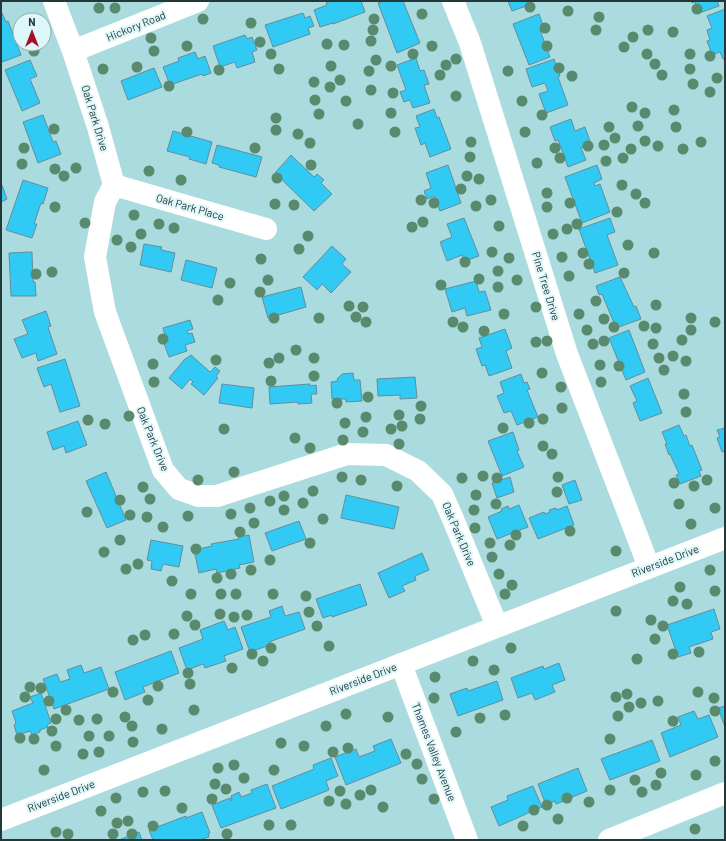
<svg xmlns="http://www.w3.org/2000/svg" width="726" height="841" font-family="Barlow,sans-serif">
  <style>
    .building { fill: #31caf4; stroke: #638d9c }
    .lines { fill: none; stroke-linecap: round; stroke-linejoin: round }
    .minor { stroke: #fff; stroke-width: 22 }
    .major { stroke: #fff; stroke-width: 22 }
    .tree { fill: #5a8a6e }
    .labels { text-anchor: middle; stroke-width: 4; stroke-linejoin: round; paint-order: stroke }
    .street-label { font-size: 11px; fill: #24383a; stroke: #def7f8 }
  </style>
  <rect width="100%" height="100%" fill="#aadbde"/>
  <path class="building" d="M330 1H361L365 12 333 24V23L320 27 314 10 327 5 326 3Z
    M384 1H403L420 43 397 53 378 3Z
    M508 1H528L529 5 512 11Z
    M691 1H717L719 6 699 13 695 2 692 3Z
    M725 9V59H723L720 52 712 55 707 41 710 40 707 30 712 28 707 16Z
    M2 13 6 22 8 21 21 55 2 62 1 59V14Z
    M303 13 305 18 310 16 314 26 308 28 310 34 273 47 265 25Z
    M539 14 544 28 540 30 550 57 529 65 513 24Z
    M245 35 247 39 252 37 257 50 252 52 255 62 237 68 235 62 220 67 213 46Z
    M195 52 198 59 205 56 211 73 203 76 202 74 170 85 163 67 179 61 178 58Z
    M416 58 420 71 424 70 429 84 424 85 430 103 413 108 410 100 404 102 400 92 406 90 397 65Z
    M554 59 560 76 558 77 568 105 546 113 539 94 548 91 545 83 532 87 526 69Z
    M30 60 37 76 30 79 40 103 22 111 5 70Z
    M154 68 162 87 128 100 121 81Z
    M434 109 437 118 439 117 451 149 430 157 425 143 421 145 415 128 420 127 416 116Z
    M43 115 53 142 56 141 61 154 38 163 23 122Z
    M571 119 575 131 585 127 591 144 581 148 586 160 568 167 558 140 555 141 550 127Z
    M173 131 212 142 206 164 189 159 190 157 167 151Z
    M217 145 262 157 256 177 219 167V165L212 163Z
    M291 155 314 177 317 174 324 180 321 183 332 194 314 211 275 173Z
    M448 165 461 203 440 211 434 196 427 199 424 191 431 188 426 173Z
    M597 165 602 179 594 183 595 186 600 184 610 212 582 223 565 177Z
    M23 180 48 188 43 204 41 203 34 224H37L32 238 6 230Z
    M2 185 7 199 1 202V186Z
    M464 218 479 256 465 261 462 255 447 261 440 242 452 237 447 224Z
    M610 218 615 232 607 235 618 265 595 273 579 229Z
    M144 244 162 247 161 250 175 253 171 272 140 265Z
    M332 246 346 259 342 264 351 272 331 293 322 284 317 290 303 277Z
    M32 252 33 282H35L36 296H11L9 253Z
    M186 260 217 268 212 288 181 280Z
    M620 277 634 307 636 306 641 319 616 328 602 294 599 295 596 286Z
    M476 281 479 292 485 291 491 310 467 316 465 308 452 312 445 289Z
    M301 287 306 307 268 318 262 297Z
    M46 311 51 326 48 327 57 354 38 361 36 353 22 358 14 339 28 334 22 320Z
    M190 320 193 329 187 331 188 334 192 333 195 342 185 345 187 351 169 357 164 343 167 342 163 328Z
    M505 329 512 348 506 351 512 368 489 376 485 365 482 366 476 349 482 347 479 338Z
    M629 330 645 372 626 380 609 338Z
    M191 355 210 372 215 367 220 371 216 376 218 378 204 395 191 384 193 382 190 379 182 389 169 378 184 360Z
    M65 359 80 406 60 412 51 384 44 387 37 368Z
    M353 373 354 380H360L362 401 346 402V399H332L331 382 338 381 337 379 342 374Z
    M521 374 524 383 527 382 530 389 527 390 538 417 517 425 511 411 504 413 497 396 504 393 500 382Z
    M415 377 417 398 400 399V395L378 396 377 379Z
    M648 378 662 413 640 421 633 403 637 401 630 386Z
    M222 384 254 388 252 408 219 403Z
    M310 384V386L316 385 317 394H311L312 403 298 404V402L270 404 269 387Z
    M78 421 87 445 66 453 64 446 53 450 47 432Z
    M679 425 684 436 686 435 690 446 692 445 702 470 699 471 701 476 680 484 676 475 679 474 670 454 669 455 665 444H667L662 432Z
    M725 428V452V451L722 452 717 438 720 437 717 430Z
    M513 432 519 450 517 451 524 467 502 476 488 441Z
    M106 472 126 520 107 528 86 481Z
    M510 477 514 492 497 498 492 483Z
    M575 480 582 500 569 504 562 485Z
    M346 495 399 507 394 529 341 518Z
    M519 505 528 527 497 539 488 517 502 511 501 509 508 506 509 509Z
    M567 506 574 525 538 539 529 518 544 512 545 514 550 512 549 510 556 508 557 510Z
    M299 521 306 539 272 551 265 533Z
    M249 535 254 562 239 565 240 568 217 573 216 569 199 573 194 550 212 546 211 544 239 539 238 537Z
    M151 540 183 546 179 567 163 564 161 571 151 569 152 561 147 560Z
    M422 553 429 570 415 576 416 580 402 586 405 591 389 598 378 573Z
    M360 584 367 605 332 617V615L323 618 316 599Z
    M282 606 285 616 299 612 305 629 269 642 270 645 250 652 241 627 271 617 269 611Z
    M714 609 720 629 711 632 713 639 689 647 691 653 678 657 667 625Z
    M224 621 228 630 235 627 243 649 224 656 226 661 205 668 203 664 187 670 179 648 203 639 200 630Z
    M171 651 179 673 143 687 145 692 125 700 115 672Z
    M559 663 565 680 552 685 555 692 535 700 532 693 518 698 511 678 543 666 544 669Z
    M81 665 84 673 101 667 109 689 54 709 43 679 57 674 60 682 70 679 67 670Z
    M497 681 503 700 458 716 450 694 467 688 468 691Z
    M41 693 51 723 47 725 48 727 40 730V732L32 735 30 731 17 735 14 725 16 723 12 711 33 703 30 697Z
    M725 706V727L718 708Z
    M694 711 698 719 709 715 718 737 670 757 661 733 681 725 678 717Z
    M391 739 401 763 346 785 335 757 356 749 359 757 375 751 373 746Z
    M652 740 660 761 610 780 601 759Z
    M331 758 338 776 326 781 329 790 281 809 272 786 314 769 313 765Z
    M578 768 587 791 570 798 569 796 563 798 564 801 556 804 555 801 546 805 538 784Z
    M267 784 276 808 221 828 212 805 230 798 231 801 232 800 231 796 239 792 241 797 252 793 251 790Z
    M533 786 542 807 499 826 491 807 508 800 507 796Z
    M202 812 210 833 208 834 209 837 200 840H153L149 830 186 816V818Z
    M139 832 142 840H119Z"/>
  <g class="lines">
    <path class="minor" d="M54 1 73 51 98 127 114 185 105 202 95 257 105 312 163 470 179 489 199 496H217L347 454 386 455 418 471 442 494 453 519 497 626
      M453 1 470 43 567 354 649 567
      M73 51 198 1
      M114 185 266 229
      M401 664 467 840
      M609 840 725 793"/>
    <path class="major" d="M1 820 725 538"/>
  </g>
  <g class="tree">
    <circle cx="530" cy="7" r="5.5"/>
    <circle cx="99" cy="8" r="5.5"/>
    <circle cx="115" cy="8" r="5.5"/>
    <circle cx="697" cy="9" r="5.5"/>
    <circle cx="568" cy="11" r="5.5"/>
    <circle cx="422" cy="14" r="5.5"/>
    <circle cx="599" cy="17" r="5.5"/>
    <circle cx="203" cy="19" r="5.5"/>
    <circle cx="374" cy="19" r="5.5"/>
    <circle cx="251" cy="23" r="5.5"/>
    <circle cx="545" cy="28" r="5.5"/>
    <circle cx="373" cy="30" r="5.5"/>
    <circle cx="596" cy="30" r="5.5"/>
    <circle cx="648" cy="30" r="5.5"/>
    <circle cx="673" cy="32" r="5.5"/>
    <circle cx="633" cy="37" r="5.5"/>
    <circle cx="151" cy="38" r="5.5"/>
    <circle cx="371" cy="41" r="5.5"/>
    <circle cx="260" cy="42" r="5.5"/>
    <circle cx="327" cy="44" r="5.5"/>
    <circle cx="344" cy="45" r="5.5"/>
    <circle cx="187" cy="46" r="5.5"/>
    <circle cx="432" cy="46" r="5.5"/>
    <circle cx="547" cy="46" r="5.5"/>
    <circle cx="624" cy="47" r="5.5"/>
    <circle cx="34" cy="51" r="5.5"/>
    <circle cx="154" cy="51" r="5.5"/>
    <circle cx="271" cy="54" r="5.5"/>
    <circle cx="413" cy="54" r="5.5"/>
    <circle cx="647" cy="54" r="5.5"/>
    <circle cx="690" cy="54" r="5.5"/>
    <circle cx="710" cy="56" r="5.5"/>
    <circle cx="456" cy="59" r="5.5"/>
    <circle cx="376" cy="60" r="5.5"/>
    <circle cx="655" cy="64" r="5.5"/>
    <circle cx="446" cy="65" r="5.5"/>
    <circle cx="331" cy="66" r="5.5"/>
    <circle cx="391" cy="66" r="5.5"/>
    <circle cx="137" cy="67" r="5.5"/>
    <circle cx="559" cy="68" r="5.5"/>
    <circle cx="103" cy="69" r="5.5"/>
    <circle cx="279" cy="69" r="5.5"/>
    <circle cx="690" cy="69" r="5.5"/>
    <circle cx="219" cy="70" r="5.5"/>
    <circle cx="369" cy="71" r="5.5"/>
    <circle cx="508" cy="71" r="5.5"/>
    <circle cx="440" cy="75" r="5.5"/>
    <circle cx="662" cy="75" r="5.5"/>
    <circle cx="572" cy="76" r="5.5"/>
    <circle cx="717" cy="78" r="5.5"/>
    <circle cx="340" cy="80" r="5.5"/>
    <circle cx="314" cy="82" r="5.5"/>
    <circle cx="693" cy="84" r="5.5"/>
    <circle cx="169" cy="86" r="5.5"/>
    <circle cx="330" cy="87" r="5.5"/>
    <circle cx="371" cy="90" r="5.5"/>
    <circle cx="710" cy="92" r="5.5"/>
    <circle cx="393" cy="93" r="5.5"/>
    <circle cx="456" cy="96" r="5.5"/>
    <circle cx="315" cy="100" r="5.5"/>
    <circle cx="346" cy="101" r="5.5"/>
    <circle cx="522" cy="101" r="5.5"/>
    <circle cx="632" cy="107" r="5.5"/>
    <circle cx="674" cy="110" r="5.5"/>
    <circle cx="391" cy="113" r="5.5"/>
    <circle cx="645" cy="113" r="5.5"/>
    <circle cx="319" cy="114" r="5.5"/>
    <circle cx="542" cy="115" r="5.5"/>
    <circle cx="276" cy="118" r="5.5"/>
    <circle cx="358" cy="124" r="5.5"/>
    <circle cx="638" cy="126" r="5.5"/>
    <circle cx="609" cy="127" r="5.5"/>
    <circle cx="676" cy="127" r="5.5"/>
    <circle cx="54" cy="129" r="5.5"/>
    <circle cx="276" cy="130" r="5.5"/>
    <circle cx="187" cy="132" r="5.5"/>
    <circle cx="395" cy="132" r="5.5"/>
    <circle cx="525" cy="132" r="5.5"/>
    <circle cx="298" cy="134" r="5.5"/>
    <circle cx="615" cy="138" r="5.5"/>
    <circle cx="645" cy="141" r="5.5"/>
    <circle cx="471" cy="142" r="5.5"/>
    <circle cx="701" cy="142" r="5.5"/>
    <circle cx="310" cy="143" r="5.5"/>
    <circle cx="604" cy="145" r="5.5"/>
    <circle cx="588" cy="146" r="5.5"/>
    <circle cx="658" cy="146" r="5.5"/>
    <circle cx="24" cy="148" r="5.5"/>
    <circle cx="255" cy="148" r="5.5"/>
    <circle cx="555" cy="148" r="5.5"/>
    <circle cx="631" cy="149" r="5.5"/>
    <circle cx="683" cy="149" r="5.5"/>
    <circle cx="470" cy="157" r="5.5"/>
    <circle cx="560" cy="158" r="5.5"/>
    <circle cx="623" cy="158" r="5.5"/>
    <circle cx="606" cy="161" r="5.5"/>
    <circle cx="537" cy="163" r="5.5"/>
    <circle cx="22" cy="164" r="5.5"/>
    <circle cx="311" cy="165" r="5.5"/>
    <circle cx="76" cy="168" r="5.5"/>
    <circle cx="55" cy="169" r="5.5"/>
    <circle cx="149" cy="171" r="5.5"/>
    <circle cx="64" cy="176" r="5.5"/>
    <circle cx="467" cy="176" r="5.5"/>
    <circle cx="277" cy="178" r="5.5"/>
    <circle cx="479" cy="179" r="5.5"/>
    <circle cx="181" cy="180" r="5.5"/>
    <circle cx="622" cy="185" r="5.5"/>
    <circle cx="461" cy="189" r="5.5"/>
    <circle cx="547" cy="193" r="5.5"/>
    <circle cx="636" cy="194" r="5.5"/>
    <circle cx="421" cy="200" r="5.5"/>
    <circle cx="491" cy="200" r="5.5"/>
    <circle cx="434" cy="203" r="5.5"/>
    <circle cx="570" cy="203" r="5.5"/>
    <circle cx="645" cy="203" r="5.5"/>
    <circle cx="275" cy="204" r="5.5"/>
    <circle cx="294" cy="205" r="5.5"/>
    <circle cx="476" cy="206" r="5.5"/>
    <circle cx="55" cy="207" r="5.5"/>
    <circle cx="547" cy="207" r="5.5"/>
    <circle cx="617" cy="212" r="5.5"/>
    <circle cx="134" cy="215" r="5.5"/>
    <circle cx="423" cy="222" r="5.5"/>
    <circle cx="85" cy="223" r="5.5"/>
    <circle cx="159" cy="224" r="5.5"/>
    <circle cx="577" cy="224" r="5.5"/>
    <circle cx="499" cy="226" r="5.5"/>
    <circle cx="412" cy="227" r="5.5"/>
    <circle cx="174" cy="228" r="5.5"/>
    <circle cx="567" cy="229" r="5.5"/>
    <circle cx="141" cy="234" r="5.5"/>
    <circle cx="553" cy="234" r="5.5"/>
    <circle cx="308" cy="236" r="5.5"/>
    <circle cx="117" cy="240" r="5.5"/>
    <circle cx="628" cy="245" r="5.5"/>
    <circle cx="131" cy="247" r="5.5"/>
    <circle cx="299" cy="249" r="5.5"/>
    <circle cx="492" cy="252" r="5.5"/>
    <circle cx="583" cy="253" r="5.5"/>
    <circle cx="654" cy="253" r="5.5"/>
    <circle cx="562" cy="257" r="5.5"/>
    <circle cx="509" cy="258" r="5.5"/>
    <circle cx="261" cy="259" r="5.5"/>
    <circle cx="465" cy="262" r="5.5"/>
    <circle cx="589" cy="264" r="5.5"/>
    <circle cx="498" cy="271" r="5.5"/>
    <circle cx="52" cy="272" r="5.5"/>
    <circle cx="624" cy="273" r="5.5"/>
    <circle cx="36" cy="274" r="5.5"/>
    <circle cx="569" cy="276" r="5.5"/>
    <circle cx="479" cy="279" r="5.5"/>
    <circle cx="268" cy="280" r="5.5"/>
    <circle cx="517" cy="280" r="5.5"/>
    <circle cx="230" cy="283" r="5.5"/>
    <circle cx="441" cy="285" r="5.5"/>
    <circle cx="498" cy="287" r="5.5"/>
    <circle cx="260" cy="292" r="5.5"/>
    <circle cx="218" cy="300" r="5.5"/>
    <circle cx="596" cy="301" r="5.5"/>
    <circle cx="656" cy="305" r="5.5"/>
    <circle cx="349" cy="306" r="5.5"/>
    <circle cx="363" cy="307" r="5.5"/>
    <circle cx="536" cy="307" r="5.5"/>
    <circle cx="504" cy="314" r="5.5"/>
    <circle cx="579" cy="314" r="5.5"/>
    <circle cx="356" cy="317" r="5.5"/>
    <circle cx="274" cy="318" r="5.5"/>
    <circle cx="319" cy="318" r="5.5"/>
    <circle cx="691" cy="318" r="5.5"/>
    <circle cx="604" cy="319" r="5.5"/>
    <circle cx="366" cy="322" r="5.5"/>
    <circle cx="453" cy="322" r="5.5"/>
    <circle cx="715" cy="322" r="5.5"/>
    <circle cx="644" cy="326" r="5.5"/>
    <circle cx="463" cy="327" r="5.5"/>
    <circle cx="614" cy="327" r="5.5"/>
    <circle cx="656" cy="328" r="5.5"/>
    <circle cx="587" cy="330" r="5.5"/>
    <circle cx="691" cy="330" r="5.5"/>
    <circle cx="484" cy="331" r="5.5"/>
    <circle cx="163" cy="339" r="5.5"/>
    <circle cx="682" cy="340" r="5.5"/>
    <circle cx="547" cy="341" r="5.5"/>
    <circle cx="604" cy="341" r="5.5"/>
    <circle cx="536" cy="342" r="5.5"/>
    <circle cx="593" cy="344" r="5.5"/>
    <circle cx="653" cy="344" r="5.5"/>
    <circle cx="296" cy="350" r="5.5"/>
    <circle cx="673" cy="356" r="5.5"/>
    <circle cx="279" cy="358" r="5.5"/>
    <circle cx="314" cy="358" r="5.5"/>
    <circle cx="659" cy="358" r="5.5"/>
    <circle cx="216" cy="360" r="5.5"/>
    <circle cx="686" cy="361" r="5.5"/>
    <circle cx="269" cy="363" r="5.5"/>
    <circle cx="153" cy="364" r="5.5"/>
    <circle cx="600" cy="365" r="5.5"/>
    <circle cx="619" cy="366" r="5.5"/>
    <circle cx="664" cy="370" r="5.5"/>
    <circle cx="542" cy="373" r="5.5"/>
    <circle cx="314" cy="376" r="5.5"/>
    <circle cx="271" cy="381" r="5.5"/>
    <circle cx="154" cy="382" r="5.5"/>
    <circle cx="601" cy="382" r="5.5"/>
    <circle cx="561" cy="387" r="5.5"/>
    <circle cx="684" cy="394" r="5.5"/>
    <circle cx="368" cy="397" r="5.5"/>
    <circle cx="337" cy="403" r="5.5"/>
    <circle cx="421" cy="406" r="5.5"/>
    <circle cx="562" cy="408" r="5.5"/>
    <circle cx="686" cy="412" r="5.5"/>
    <circle cx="399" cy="415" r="5.5"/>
    <circle cx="129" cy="416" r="5.5"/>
    <circle cx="366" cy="417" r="5.5"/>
    <circle cx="420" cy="419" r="5.5"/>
    <circle cx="543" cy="419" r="5.5"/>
    <circle cx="88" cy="420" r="5.5"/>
    <circle cx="345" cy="423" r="5.5"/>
    <circle cx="529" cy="423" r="5.5"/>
    <circle cx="105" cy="424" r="5.5"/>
    <circle cx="402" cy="426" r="5.5"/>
    <circle cx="503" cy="428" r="5.5"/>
    <circle cx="224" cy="429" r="5.5"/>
    <circle cx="391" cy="429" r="5.5"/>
    <circle cx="363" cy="432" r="5.5"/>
    <circle cx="295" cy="438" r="5.5"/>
    <circle cx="343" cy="440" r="5.5"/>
    <circle cx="399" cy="444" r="5.5"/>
    <circle cx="543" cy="446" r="5.5"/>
    <circle cx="310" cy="448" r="5.5"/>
    <circle cx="552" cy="454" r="5.5"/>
    <circle cx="234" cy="472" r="5.5"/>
    <circle cx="483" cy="476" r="5.5"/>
    <circle cx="342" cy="477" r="5.5"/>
    <circle cx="558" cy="477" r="5.5"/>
    <circle cx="462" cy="478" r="5.5"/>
    <circle cx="497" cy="478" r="5.5"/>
    <circle cx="198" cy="480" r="5.5"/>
    <circle cx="361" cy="480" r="5.5"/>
    <circle cx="707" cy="480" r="5.5"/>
    <circle cx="674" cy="483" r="5.5"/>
    <circle cx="397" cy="486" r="5.5"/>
    <circle cx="694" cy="486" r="5.5"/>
    <circle cx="143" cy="487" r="5.5"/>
    <circle cx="313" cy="491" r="5.5"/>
    <circle cx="557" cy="492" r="5.5"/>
    <circle cx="476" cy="495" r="5.5"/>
    <circle cx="284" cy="496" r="5.5"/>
    <circle cx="150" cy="499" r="5.5"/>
    <circle cx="120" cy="500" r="5.5"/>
    <circle cx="270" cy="501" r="5.5"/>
    <circle cx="303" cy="503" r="5.5"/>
    <circle cx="496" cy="504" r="5.5"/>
    <circle cx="679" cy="504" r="5.5"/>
    <circle cx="250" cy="508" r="5.5"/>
    <circle cx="715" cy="508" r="5.5"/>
    <circle cx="284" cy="510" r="5.5"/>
    <circle cx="474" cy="510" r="5.5"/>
    <circle cx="87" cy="512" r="5.5"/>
    <circle cx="231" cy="514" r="5.5"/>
    <circle cx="130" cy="515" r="5.5"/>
    <circle cx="188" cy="516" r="5.5"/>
    <circle cx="147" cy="517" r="5.5"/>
    <circle cx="323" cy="519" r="5.5"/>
    <circle cx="254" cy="523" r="5.5"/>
    <circle cx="691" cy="524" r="5.5"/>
    <circle cx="163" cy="527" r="5.5"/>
    <circle cx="475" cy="528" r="5.5"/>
    <circle cx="570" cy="531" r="5.5"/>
    <circle cx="240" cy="532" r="5.5"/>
    <circle cx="516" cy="535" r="5.5"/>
    <circle cx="120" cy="540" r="5.5"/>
    <circle cx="310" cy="543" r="5.5"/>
    <circle cx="490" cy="543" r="5.5"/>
    <circle cx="510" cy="545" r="5.5"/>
    <circle cx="196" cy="549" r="5.5"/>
    <circle cx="616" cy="551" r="5.5"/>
    <circle cx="104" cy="552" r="5.5"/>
    <circle cx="492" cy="557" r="5.5"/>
    <circle cx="270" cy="560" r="5.5"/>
    <circle cx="138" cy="564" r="5.5"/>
    <circle cx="126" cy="569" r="5.5"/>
    <circle cx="251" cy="570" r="5.5"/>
    <circle cx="710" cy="570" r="5.5"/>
    <circle cx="231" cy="574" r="5.5"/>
    <circle cx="499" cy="574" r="5.5"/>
    <circle cx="217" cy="578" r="5.5"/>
    <circle cx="172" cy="581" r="5.5"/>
    <circle cx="512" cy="585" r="5.5"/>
    <circle cx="680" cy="587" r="5.5"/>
    <circle cx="715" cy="591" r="5.5"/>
    <circle cx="191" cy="594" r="5.5"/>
    <circle cx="221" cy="594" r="5.5"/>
    <circle cx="236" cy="594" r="5.5"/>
    <circle cx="273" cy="594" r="5.5"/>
    <circle cx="505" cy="594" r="5.5"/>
    <circle cx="306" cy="596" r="5.5"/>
    <circle cx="673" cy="601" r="5.5"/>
    <circle cx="687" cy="604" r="5.5"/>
    <circle cx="616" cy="611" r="5.5"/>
    <circle cx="309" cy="612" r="5.5"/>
    <circle cx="220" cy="614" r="5.5"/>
    <circle cx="247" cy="615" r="5.5"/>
    <circle cx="187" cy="616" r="5.5"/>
    <circle cx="234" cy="617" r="5.5"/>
    <circle cx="651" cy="620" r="5.5"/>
    <circle cx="195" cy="625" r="5.5"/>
    <circle cx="317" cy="626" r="5.5"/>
    <circle cx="663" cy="626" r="5.5"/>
    <circle cx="174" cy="634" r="5.5"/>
    <circle cx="145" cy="635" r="5.5"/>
    <circle cx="655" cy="639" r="5.5"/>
    <circle cx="133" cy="640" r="5.5"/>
    <circle cx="329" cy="646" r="5.5"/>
    <circle cx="271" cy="648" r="5.5"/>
    <circle cx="511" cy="648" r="5.5"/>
    <circle cx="699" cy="652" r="5.5"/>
    <circle cx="252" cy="654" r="5.5"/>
    <circle cx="673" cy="654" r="5.5"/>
    <circle cx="637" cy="659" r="5.5"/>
    <circle cx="263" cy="661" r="5.5"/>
    <circle cx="473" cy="661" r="5.5"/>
    <circle cx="232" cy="668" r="5.5"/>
    <circle cx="494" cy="670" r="5.5"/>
    <circle cx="188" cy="673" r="5.5"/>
    <circle cx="435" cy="677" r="5.5"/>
    <circle cx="190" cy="684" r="5.5"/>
    <circle cx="158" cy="686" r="5.5"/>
    <circle cx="30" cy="687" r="5.5"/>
    <circle cx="41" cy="688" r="5.5"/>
    <circle cx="113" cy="692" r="5.5"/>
    <circle cx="698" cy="692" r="5.5"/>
    <circle cx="627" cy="694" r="5.5"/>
    <circle cx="25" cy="697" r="5.5"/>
    <circle cx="616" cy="697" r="5.5"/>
    <circle cx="434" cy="698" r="5.5"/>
    <circle cx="714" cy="698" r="5.5"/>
    <circle cx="148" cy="700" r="5.5"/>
    <circle cx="49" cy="701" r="5.5"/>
    <circle cx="658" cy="701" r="5.5"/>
    <circle cx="641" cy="703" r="5.5"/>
    <circle cx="629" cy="707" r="5.5"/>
    <circle cx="66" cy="710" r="5.5"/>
    <circle cx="194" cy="710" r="5.5"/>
    <circle cx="715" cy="711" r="5.5"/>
    <circle cx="346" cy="714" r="5.5"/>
    <circle cx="505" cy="715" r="5.5"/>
    <circle cx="618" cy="716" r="5.5"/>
    <circle cx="125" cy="717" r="5.5"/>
    <circle cx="388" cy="717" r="5.5"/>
    <circle cx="480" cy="718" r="5.5"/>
    <circle cx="56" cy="719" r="5.5"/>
    <circle cx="97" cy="719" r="5.5"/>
    <circle cx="79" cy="720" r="5.5"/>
    <circle cx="673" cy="721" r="5.5"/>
    <circle cx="132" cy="726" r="5.5"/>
    <circle cx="326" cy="726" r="5.5"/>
    <circle cx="162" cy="729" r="5.5"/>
    <circle cx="52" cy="731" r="5.5"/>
    <circle cx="456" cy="732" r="5.5"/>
    <circle cx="89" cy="736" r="5.5"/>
    <circle cx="109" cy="736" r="5.5"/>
    <circle cx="20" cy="738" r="5.5"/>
    <circle cx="34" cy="739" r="5.5"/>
    <circle cx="610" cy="739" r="5.5"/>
    <circle cx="133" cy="742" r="5.5"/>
    <circle cx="281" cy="743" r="5.5"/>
    <circle cx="56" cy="746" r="5.5"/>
    <circle cx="304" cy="746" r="5.5"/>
    <circle cx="348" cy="748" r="5.5"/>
    <circle cx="99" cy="752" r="5.5"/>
    <circle cx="333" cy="752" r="5.5"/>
    <circle cx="83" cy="754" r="5.5"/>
    <circle cx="406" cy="754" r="5.5"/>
    <circle cx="715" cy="761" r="5.5"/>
    <circle cx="417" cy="764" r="5.5"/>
    <circle cx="234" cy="765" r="5.5"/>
    <circle cx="218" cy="768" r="5.5"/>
    <circle cx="44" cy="770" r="5.5"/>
    <circle cx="274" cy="770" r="5.5"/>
    <circle cx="661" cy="773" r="5.5"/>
    <circle cx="696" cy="775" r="5.5"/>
    <circle cx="244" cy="778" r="5.5"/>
    <circle cx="422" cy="779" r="5.5"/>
    <circle cx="635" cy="780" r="5.5"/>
    <circle cx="215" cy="784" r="5.5"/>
    <circle cx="656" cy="785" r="5.5"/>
    <circle cx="226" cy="789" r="5.5"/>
    <circle cx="371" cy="790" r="5.5"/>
    <circle cx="610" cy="790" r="5.5"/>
    <circle cx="165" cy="791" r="5.5"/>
    <circle cx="340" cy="791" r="5.5"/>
    <circle cx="143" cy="792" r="5.5"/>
    <circle cx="642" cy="792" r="5.5"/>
    <circle cx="360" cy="795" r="5.5"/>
    <circle cx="116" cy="798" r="5.5"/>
    <circle cx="567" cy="798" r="5.5"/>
    <circle cx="212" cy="799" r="5.5"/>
    <circle cx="434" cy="799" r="5.5"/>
    <circle cx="329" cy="801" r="5.5"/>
    <circle cx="589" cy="802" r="5.5"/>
    <circle cx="346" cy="804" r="5.5"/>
    <circle cx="547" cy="805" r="5.5"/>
    <circle cx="383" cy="807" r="5.5"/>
    <circle cx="182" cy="808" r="5.5"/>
    <circle cx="534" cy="810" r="5.5"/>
    <circle cx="101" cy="811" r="5.5"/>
    <circle cx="558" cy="819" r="5.5"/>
    <circle cx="128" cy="821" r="5.5"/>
    <circle cx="117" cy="823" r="5.5"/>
    <circle cx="269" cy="825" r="5.5"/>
    <circle cx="291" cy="825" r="5.5"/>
    <circle cx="153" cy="826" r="5.5"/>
    <circle cx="523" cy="826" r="5.5"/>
    <circle cx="695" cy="829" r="5.5"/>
    <circle cx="56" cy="832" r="5.5"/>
    <circle cx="68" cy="834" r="5.5"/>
    <circle cx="113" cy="834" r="5.5"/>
    <circle cx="132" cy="834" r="5.5"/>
    <circle cx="227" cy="834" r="5.5"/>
  </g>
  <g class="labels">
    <g class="street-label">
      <text transform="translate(136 26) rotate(-22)" y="4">Hickory Road</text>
      <text transform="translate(95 118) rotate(73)" y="4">Oak Park Drive</text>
      <text transform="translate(190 207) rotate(16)" y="4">Oak Park Place</text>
      <text transform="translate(546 286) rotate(73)" y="4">Pine Tree Drive</text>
      <text transform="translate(153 439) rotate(68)" y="4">Oak Park Drive</text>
      <text transform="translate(459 534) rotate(67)" y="4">Oak Park Drive</text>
      <text transform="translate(665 561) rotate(-21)" y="4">Riverside Drive</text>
      <text transform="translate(363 679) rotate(-21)" y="4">Riverside Drive</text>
      <text transform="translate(434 752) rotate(69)" y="4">Thames Valley Avenue</text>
      <text transform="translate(61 796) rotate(-21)" y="4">Riverside Drive</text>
    </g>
  </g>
  <rect width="726" height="841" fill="none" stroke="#24383a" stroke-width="4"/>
  <g transform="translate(32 32)"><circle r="19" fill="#def7f8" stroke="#94abac"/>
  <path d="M0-3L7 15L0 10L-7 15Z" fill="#a60d27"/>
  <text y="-6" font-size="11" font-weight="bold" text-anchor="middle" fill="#24383a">N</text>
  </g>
</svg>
